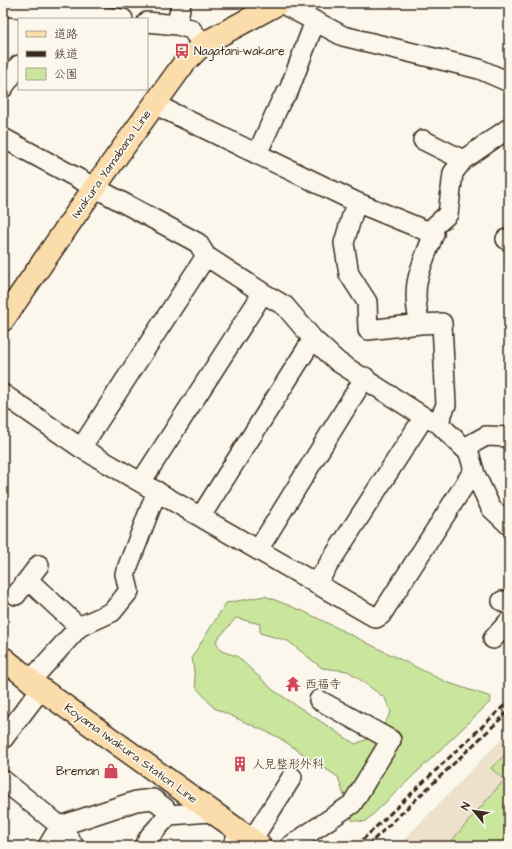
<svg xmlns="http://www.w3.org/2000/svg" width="512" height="849" font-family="'Architects Daughter','Klee One',sans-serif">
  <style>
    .built { fill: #ede1cc }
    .green { fill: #cae69d; stroke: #82885e; fill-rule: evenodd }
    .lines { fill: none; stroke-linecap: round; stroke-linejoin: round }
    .minor-casing { stroke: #3b2a1e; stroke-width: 22 }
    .major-casing { stroke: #3b2a1e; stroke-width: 25 }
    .minor { stroke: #fbf7ec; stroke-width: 19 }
    .major { stroke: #faddab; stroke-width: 22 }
    .rail { stroke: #3b2a1e; stroke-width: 3; stroke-dasharray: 6 3; stroke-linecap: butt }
    .labels { text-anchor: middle; stroke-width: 3.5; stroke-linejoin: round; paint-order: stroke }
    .poi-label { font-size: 12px; fill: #3b2a1e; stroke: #fbf7ec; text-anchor: start }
    .street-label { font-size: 12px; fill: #3b2a1e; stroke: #fbf7ec }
  </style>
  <rect width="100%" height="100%" fill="#fbf7ec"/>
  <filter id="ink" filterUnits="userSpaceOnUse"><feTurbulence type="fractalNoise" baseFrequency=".025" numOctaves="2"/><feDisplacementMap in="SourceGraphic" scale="8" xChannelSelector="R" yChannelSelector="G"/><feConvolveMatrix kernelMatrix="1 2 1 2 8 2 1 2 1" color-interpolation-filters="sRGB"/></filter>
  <g filter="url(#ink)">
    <path class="built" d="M509 732V846H398L481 760Z"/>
    <path class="green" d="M265 596 305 612 446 682 491 697 490 702 365 822 352 820 338 777 278 737 214 708 196 687 192 657 226 603ZM236 618 260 624V633L288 641 322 668 348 671 385 698 391 712 378 735 355 744 273 690 237 656 221 651 216 641Z
      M509 751V846H447L504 780 491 768Z"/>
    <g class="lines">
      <g class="minor-casing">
        <path id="minor" d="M281 3 343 36 479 69 509 82
          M3 6 123 19
          M147 22 177 25 191 29 203 44
          M177 25 181 3
          M3 88 19 65
          M154 104 356 202 434 234C420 269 410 286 420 324L442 323 446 405 438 423
          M3 138 198 243 206 256 263 293 285 306 313 339 338 362 424 417 438 423 469 453 475 474 491 508 509 525
          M423 140 463 160
          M257 154 281 101 289 90 315 21
          M356 202 344 243 349 274 367 302 368 330 420 324
          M428 232 448 214 453 173 463 160 509 128
          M506 239 509 241
          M3 394 81 448 376 618 381 615 474 470
          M81 448 206 256
          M464 448 486 436 509 437
          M141 482 263 293
          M201 516 313 339
          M258 550 365 377
          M28 580 79 627
          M316 584 424 417
          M16 595 39 565
          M502 601 509 605
          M493 639 509 621
          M31 680 79 627 112 612 129 591 125 574 157 491
          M3 739 41 689
          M3 780 60 826 74 846
          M252 840 292 777
          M48 846 60 826 136 801 153 799 165 808 169 815
          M144 846 150 836 169 815 211 812
          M232 846 240 833
          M290 846 352 804 391 740 319 700"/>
      </g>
      <g class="major-casing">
        <path id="major" d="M3 320 94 188 185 62 203 44 279 3
          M3 658 41 689 260 846"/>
      </g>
      <use href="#minor" class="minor"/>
      <use href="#major" class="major"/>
      <path class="rail" d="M356 846 509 701
        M367 846 509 711"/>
    </g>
  </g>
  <defs>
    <g id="bus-bare" transform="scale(1.2)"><path d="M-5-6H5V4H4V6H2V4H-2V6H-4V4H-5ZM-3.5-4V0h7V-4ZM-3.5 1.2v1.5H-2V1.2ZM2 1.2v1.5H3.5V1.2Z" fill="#d1495b" stroke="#fbf7ec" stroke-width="2.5" paint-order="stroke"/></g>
    <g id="temple-bare" transform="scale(1.2)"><path d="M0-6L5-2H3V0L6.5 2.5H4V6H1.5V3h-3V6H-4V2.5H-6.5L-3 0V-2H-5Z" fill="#d1495b" stroke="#fbf7ec" stroke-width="2.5" paint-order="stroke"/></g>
    <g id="building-bare" transform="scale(1.2)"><path d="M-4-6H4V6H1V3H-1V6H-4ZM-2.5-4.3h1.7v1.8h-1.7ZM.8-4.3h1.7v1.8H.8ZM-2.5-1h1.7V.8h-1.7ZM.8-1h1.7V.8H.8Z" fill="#d1495b" stroke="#fbf7ec" stroke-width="2.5" paint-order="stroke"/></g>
    <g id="shop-bare" transform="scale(1.2)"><path d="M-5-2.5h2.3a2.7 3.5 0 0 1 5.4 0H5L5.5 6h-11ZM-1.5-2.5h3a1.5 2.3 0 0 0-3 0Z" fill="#d1495b" stroke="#fbf7ec" stroke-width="2.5" paint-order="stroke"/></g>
  </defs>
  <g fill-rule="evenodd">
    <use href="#bus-bare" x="182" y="51"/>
    <use href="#temple-bare" x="293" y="684"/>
    <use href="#building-bare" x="240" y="764"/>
    <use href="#shop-bare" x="111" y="771"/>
  </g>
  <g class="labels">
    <g class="poi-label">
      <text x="194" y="55">Nagatani-wakare</text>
      <text x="305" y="688">西福寺</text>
      <text x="252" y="768">人見整形外科</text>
      <text x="99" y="775" text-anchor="end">Breman</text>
    </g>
    <g class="street-label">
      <text transform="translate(111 164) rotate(-55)" y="4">Iwakura Yamabana Line</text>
      <text transform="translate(131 753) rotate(36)" y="4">Koyama Iwakura Station Line</text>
    </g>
  </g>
  <rect width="512" height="849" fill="none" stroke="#fbf7ec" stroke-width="16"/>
  <rect x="8" y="8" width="496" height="833" fill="none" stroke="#3b2a1e" stroke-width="1.5" filter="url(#ink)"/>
  <rect x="18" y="18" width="130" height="72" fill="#fbf7ec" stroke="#aea59a"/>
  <rect x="26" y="31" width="20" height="6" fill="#faddab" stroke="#aea59a"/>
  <text x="54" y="38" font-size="12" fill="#3b2a1e">道路</text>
  <rect x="26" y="51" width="20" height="6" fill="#3b2a1e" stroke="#aea59a"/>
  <text x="54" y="58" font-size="12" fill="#3b2a1e">鉄道</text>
  <rect x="26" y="68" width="20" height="12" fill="#cae69d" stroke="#aea59a"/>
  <text x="54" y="78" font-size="12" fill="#3b2a1e">公園</text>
  <g transform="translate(474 811) rotate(299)" stroke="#fbf7ec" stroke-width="3" paint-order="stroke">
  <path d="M0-3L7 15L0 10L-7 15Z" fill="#3b2a1e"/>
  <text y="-6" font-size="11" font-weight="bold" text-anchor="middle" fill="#3b2a1e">N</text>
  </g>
</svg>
